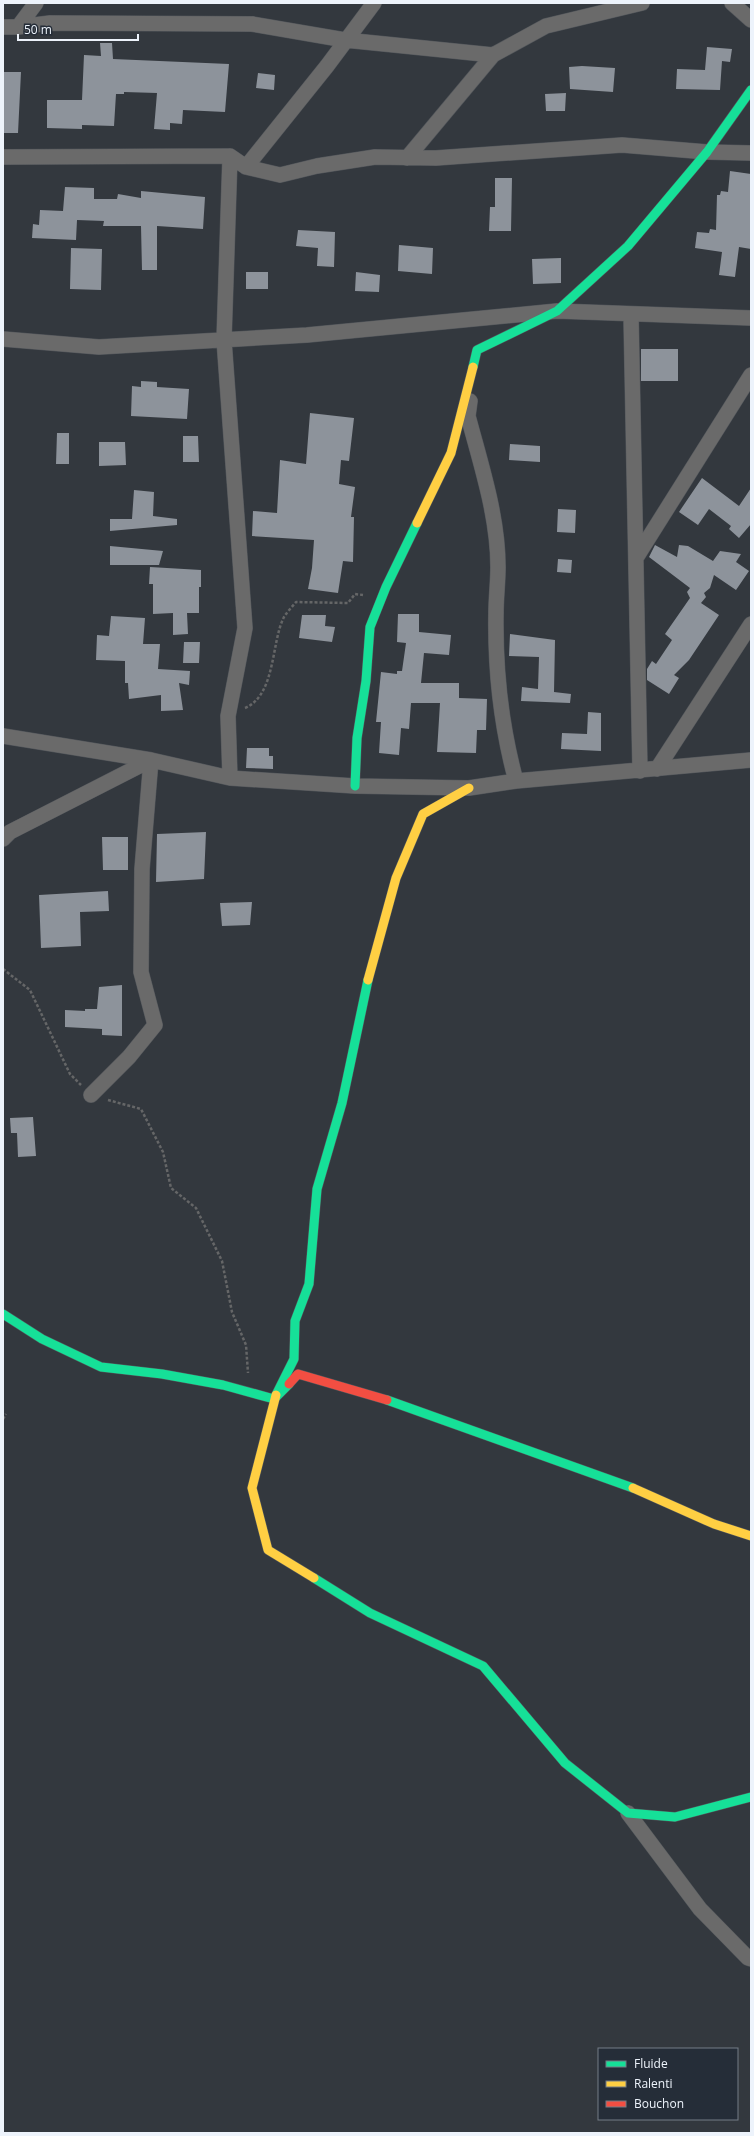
<svg xmlns="http://www.w3.org/2000/svg" width="754" height="2136" font-family="'Open Sans',sans-serif">
  <style>
    .building { fill: #8d939b }
    .lines { fill: none; stroke-linecap: round; stroke-linejoin: round }
    .street-casing { stroke: #52565b; stroke-width: 16 }
    .fast-casing { stroke: #52565b; stroke-width: 10 }
    .slow-casing { stroke: #52565b; stroke-width: 10 }
    .jam-casing { stroke: #52565b; stroke-width: 10 }
    .path { stroke: #656667; stroke-width: 2.5; stroke-dasharray: 3 2; stroke-linecap: butt }
    .street { stroke: #6a6a6a; stroke-width: 15 }
    .fast { stroke: #16e098; stroke-width: 9 }
    .slow { stroke: #ffcf43; stroke-width: 9 }
    .jam { stroke: #f24e42; stroke-width: 9 }
  </style>
  <rect width="100%" height="100%" fill="#33383e"/>
  <path class="building" d="M100 43H112L113 59 229 64 225 112 183 110 182 124 170 123V130L154 129 157 93 124 92V94H116L114 126 82 125V129L47 128V100H82L84 55 101 56Z
    M707 47 732 49 730 62 722 61 720 90 676 89 677 69 705 70Z
    M582 66 615 68 613 92 570 89 569 67Z
    M3 72H21L18 133H3Z
    M258 73 275 75 274 90 256 88Z
    M566 93 565 111H546L545 94Z
    M730 171 751 174V249L739 247 735 277 719 275 722 252 695 248 697 232 709 233 710 229 716 230 717 195H720L721 191 728 192Z
    M495 178H512L511 231H489L490 207H495Z
    M65 187 94 188V199H117L118 194 141 198V191L205 197 203 229 157 226V270H142L141 226H103L104 221 77 220 76 240 32 238 33 224 39 225 40 210 63 211Z
    M298 230 335 232 334 267 317 266 318 248 296 246Z
    M399 245 433 248 432 274 398 271Z
    M71 248 102 249 101 290 70 289Z
    M561 258V283L533 284 532 259Z
    M246 272H268V289H246Z
    M356 272 380 275 379 292 355 291Z
    M641 349H678V381H641Z
    M141 381 157 382V387L189 389 187 419 131 416 132 386 141 387Z
    M310 413 354 418 349 461 341 460 339 484 355 487 351 517H354L353 562 343 561 338 593 308 589 312 568 314 540 252 536 253 511 277 513 280 460 306 464Z
    M57 433H69V464H56Z
    M183 436H198L199 462H183Z
    M99 442H125L126 465 99 466Z
    M510 444 540 446V462L509 460Z
    M702 478 739 506 751 488V524L739 538 729 529 731 526 709 509 698 525 679 512Z
    M134 490 154 492 153 516 177 519V525L110 531V519H132Z
    M558 509 576 510 575 533 557 532Z
    M655 545 677 557 679 545 688 546 713 561 720 551 741 554 736 562 749 571 736 590 714 575 710 588 704 593 706 597 701 603 719 615 689 660 674 675 679 678 669 694 647 680V669L652 661 656 664 672 640 665 634 690 598 687 592 690 588 649 557Z
    M110 546 163 551 159 565H110Z
    M558 559 572 560 571 573 557 572Z
    M150 567 201 570V587H199V613H187L188 634 173 635V613L153 614V584H149Z
    M398 614H419V632L451 635 449 655 424 653 421 683H459V698L487 699 486 730H477L476 753 437 752 440 703H411L409 729 401 728 399 755 379 753 381 722H376L381 672 397 674V671H402L406 643 397 642Z
    M302 615H326L325 626 335 627 332 642 299 638Z
    M111 616 145 618 143 644H160L158 669 190 671 189 685 179 683 183 710 161 711V695L129 699 128 683H125V661L96 660 97 635 109 636Z
    M510 634 555 640 554 692 571 694 570 703 521 701 522 687 538 689 539 657 509 656Z
    M184 642H200L199 663H183Z
    M588 712 601 713V751L561 749 562 733 587 734Z
    M247 748H269V756H273V769L246 768Z
    M206 832 204 879 156 882 157 834Z
    M102 837H128V870H103Z
    M108 891 109 911 80 912 81 946 41 948 39 895Z
    M252 902 250 925 222 926 220 903Z
    M122 985V1036L102 1035V1029L65 1027V1010L85 1011V1009H97L99 987Z
    M33 1117 36 1156 18 1157 17 1133H11L10 1118Z"/>
  <g class="lines">
    <g class="street-casing">
      <path id="street" d="M732 3 751 20
        M3 27H18L50 23 252 24 345 40 493 55 546 26 642 3
        M18 27 36 3
        M230 156 224 340 245 628 228 716 230 778
        M3 157 230 156 246 167 327 66 374 3
        M407 158 493 55
        M246 167 280 175 317 166 375 157 436 158 622 145 707 152 751 153
        M631 315 640 771
        M3 339 99 347 307 335 557 311 751 318
        M470 401 468 416C481 465 498 516 498 567 498 582 496 598 496 613 495 670 501 726 516 781
        M636 558 751 375
        M3 736 151 760 230 778 355 786 469 788 516 781 751 760
        M657 769 751 624
        M3 839 10 832 151 760
        M91 1095 129 1057 155 1025 141 972 142 869 151 760
        M628 1813 700 1909 748 1958 751 1959"/>
    </g>
    <g class="fast-casing">
      <path id="fast" d="M473 367 477 350 557 311 628 246 707 152 751 90
        M355 786 357 738 366 681 370 627 386 587 417 523
        M3 1314 42 1339 101 1367 162 1374 223 1385 274 1399 289 1384
        M276 1395 294 1359 295 1321 309 1284 317 1189 342 1103 368 980
        M387 1400 633 1488
        M314 1578 370 1613 483 1666 565 1763 628 1813 675 1817 751 1797"/>
    </g>
    <g class="slow-casing">
      <path id="slow" d="M417 523 451 453 473 367
        M368 980 396 878 423 814 469 788
        M276 1395 252 1488 268 1550 314 1578
        M633 1488 714 1524 751 1536"/>
    </g>
    <g class="jam-casing">
      <path id="jam" d="M289 1384 298 1374 387 1400"/>
    </g>
    <path class="path" d="M245 708C276 695 271 642 284 617 287 612 292 607 296 602L348 603 355 594 363 595
      M3 969 30 990 70 1074 81 1085
      M108 1100 141 1109 163 1152 171 1188 196 1208 222 1261 232 1312 246 1345 248 1373
      M3 1419 6 1414"/>
    <use href="#street" class="street"/>
    <use href="#fast" class="fast"/>
    <use href="#slow" class="slow"/>
    <use href="#jam" class="jam"/>
  </g>
  <rect width="754" height="2136" fill="none" stroke="#edf3fb" stroke-width="8"/>
  <rect x="598" y="2048" width="140" height="72" fill="#252d38" stroke="#757c86"/>
  <rect x="606" y="2061" width="20" height="6" fill="#16e098" stroke="#757c86"/>
  <text x="634" y="2068" font-size="12" fill="#edf3fb">Fluide</text>
  <rect x="606" y="2081" width="20" height="6" fill="#ffcf43" stroke="#757c86"/>
  <text x="634" y="2088" font-size="12" fill="#edf3fb">Ralenti</text>
  <rect x="606" y="2101" width="20" height="6" fill="#f24e42" stroke="#757c86"/>
  <text x="634" y="2108" font-size="12" fill="#edf3fb">Bouchon</text>
  <path d="M18 34v6h120v-6" fill="none" stroke="#edf3fb" stroke-width="2"/>
  <text x="24" y="34" font-size="12" fill="#edf3fb" stroke="#252d38" stroke-width="3" paint-order="stroke">50 m</text>
</svg>
